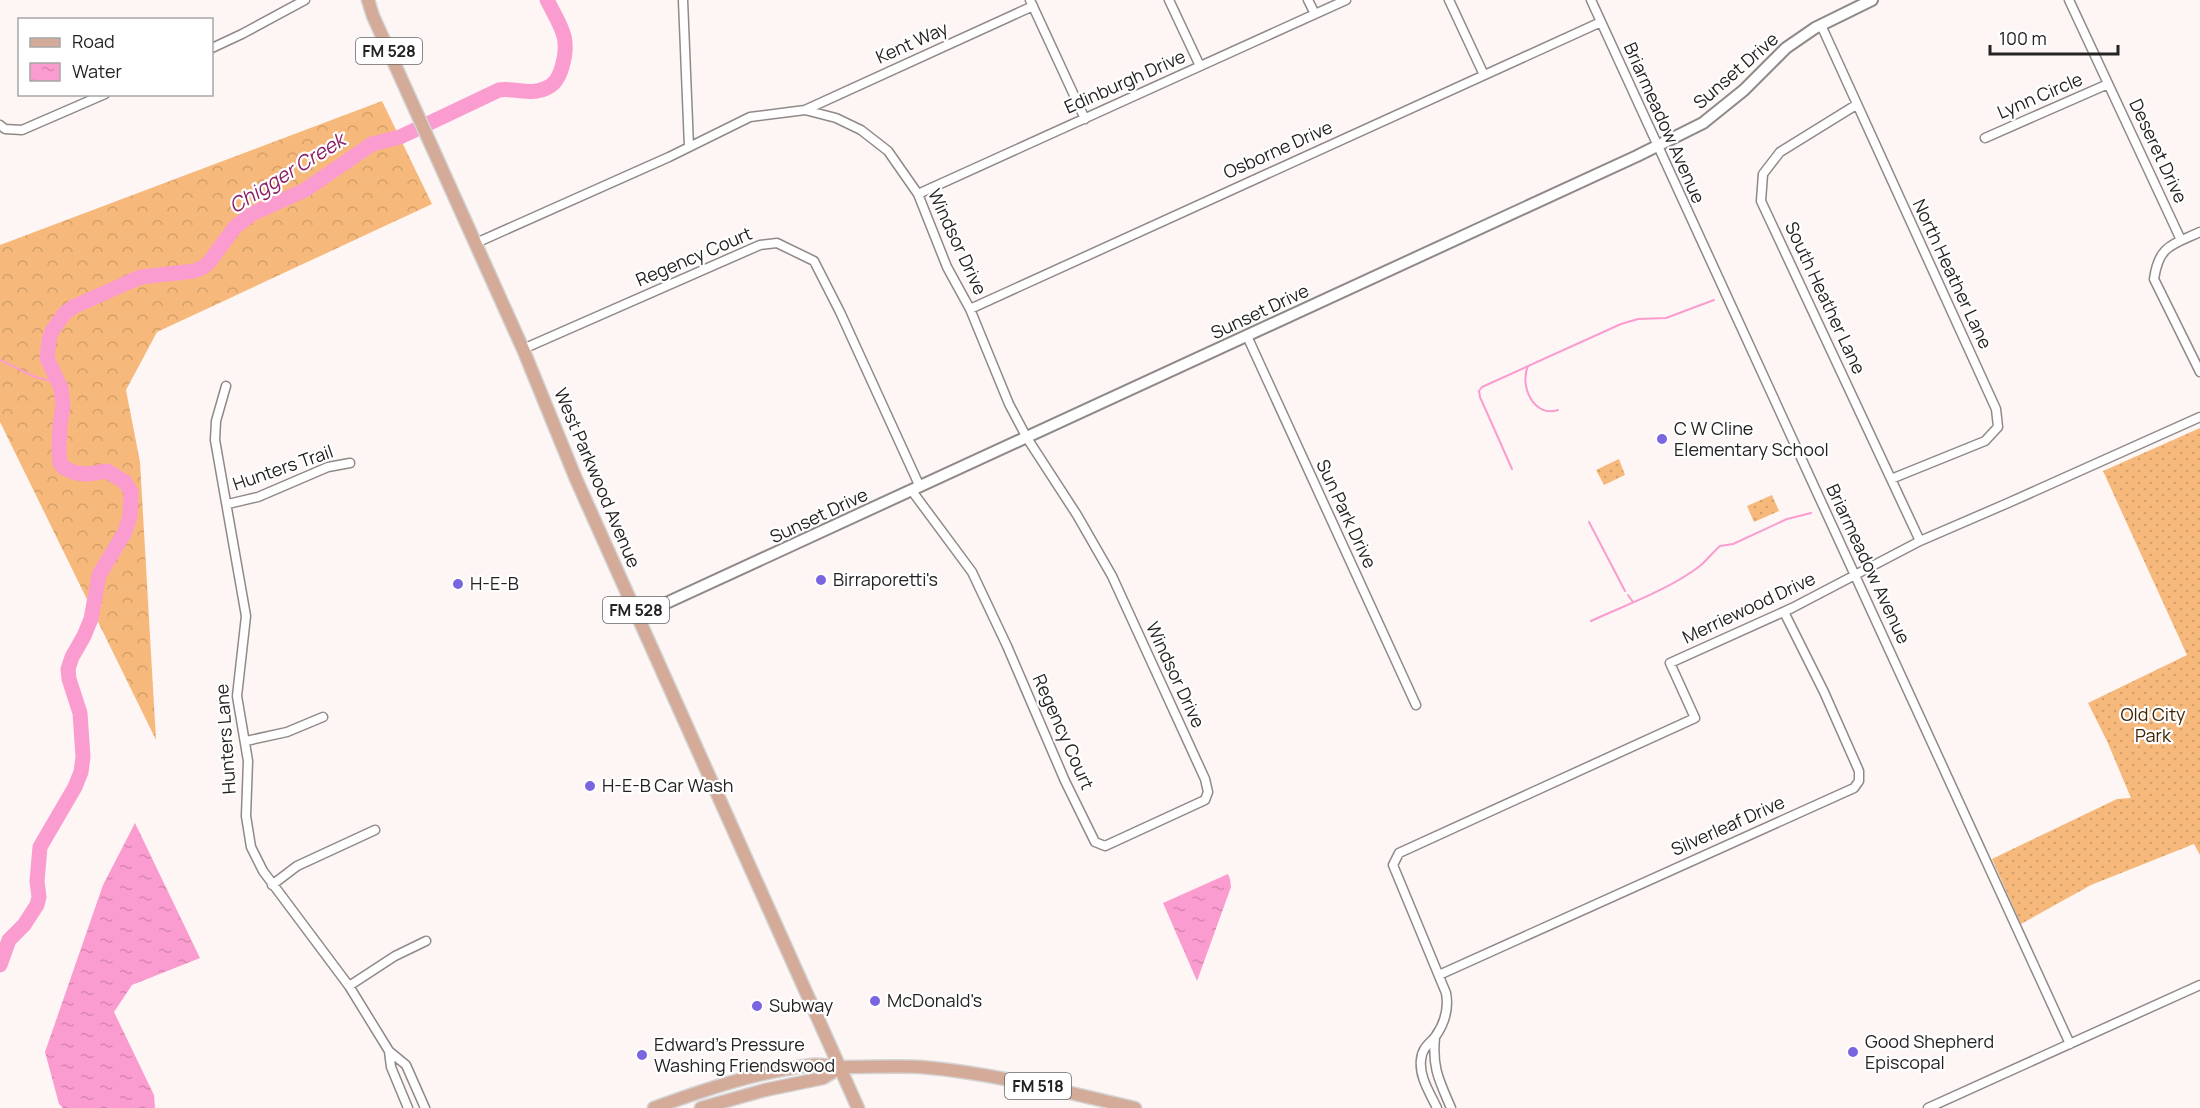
<svg xmlns="http://www.w3.org/2000/svg" width="2200" height="1108" font-family="Manrope,sans-serif">
  <style>
    .grass { fill: url(#grass-dots) }
    .forest { fill: url(#forest-crowns) }
    .water { fill: url(#water-ripples) }
    .lines { fill: none; stroke-linecap: round; stroke-linejoin: round }
    .stream { stroke: #fb9cd0; stroke-width: 2 }
    .river { stroke: #fb9cd0; stroke-width: 15 }
    .minor-casing { stroke: #8f8988; stroke-width: 11 }
    .tertiary-casing { stroke: #8f8988; stroke-width: 14 }
    .primary-casing { stroke: #d3d3d3; stroke-width: 15 }
    .minor { stroke: #fff; stroke-width: 8 }
    .tertiary { stroke: #fff; stroke-width: 10 }
    .primary { stroke: #d4ab98; stroke-width: 12 }
    .poi-dot { fill: #7a65e0; stroke: #fff; stroke-width: 2 }
    .labels { text-anchor: middle; stroke-width: 4.5; stroke-linejoin: round; paint-order: stroke }
    .shield { fill: #fff; stroke: #666564; stroke-width: 1.5 }
    .shield-label { font-size: 16px; font-weight: bold; fill: #252322 }
    .street-label { font-size: 18px; fill: #252322; stroke: #fff }
    .poi-label { font-size: 18px; fill: #252322; stroke: #fff; text-anchor: start }
    .park-label { font-size: 18px; fill: #402301; stroke: #fff }
    .water-label { font-size: 20px; font-style: italic; fill: #8b1e64; stroke: #fff }
  </style>
  <defs>
    <pattern id="grass-dots" width="8" height="8" patternUnits="userSpaceOnUse" patternTransform="scale(1.5)"><rect width="8" height="8" fill="#f6b97b"/><path d="M2 2h.1M6 6h.1" fill="none" stroke="#d39f6a" stroke-width="1.8" stroke-linecap="round"/></pattern>
    <pattern id="forest-crowns" width="20" height="18" patternUnits="userSpaceOnUse" patternTransform="scale(1.5)"><rect width="20" height="18" fill="#f6b97b"/><path d="M2 6a3 3 0 1 1 6 0M12 15a3 3 0 1 1 6 0" fill="none" stroke="#d39f6a"/></pattern>
    <pattern id="water-ripples" width="26" height="14" patternUnits="userSpaceOnUse" patternTransform="scale(1.5)"><rect width="26" height="14" fill="#fb9cd0"/><path d="M2 4q2-2 4 0t4 0M15 11q2-2 4 0t4 0" fill="none" stroke="#d786b2"/></pattern>
  </defs>
  <rect width="100%" height="100%" fill="#fdf6f5"/>
  <path class="grass" d="M2200 428V855L2194 844 2091 885 2021 924 1992 859 2117 799 2131 798 2107 741 2088 703 2187 655 2103 471Z
    M1619 459 1625 475 1604 485 1596 470Z
    M1772 495 1779 511 1754 522 1747 506Z"/>
  <path class="forest" d="M382 101 432 204 157 332 126 390 140 462 156 740 0 422V245Z"/>
  <path class="water" d="M135 823 200 958 132 985 114 1012 154 1095 155 1108H63L59 1104 45 1052 103 885Z
    M1228 874 1230 879 1231 887 1197 981 1163 903Z"/>
  <g class="lines">
    <path class="stream" d="M0 360 35 377 59 383
      M1528 366C1519 386 1534 418 1558 410
      M1512 469 1480 397 1479 391 1482 387 1621 324 1638 319 1666 318 1714 300
      M1589 522 1625 591
      M1628 595 1633 602
      M1591 621C1628 604 1668 590 1700 566 1707 560 1713 552 1720 546L1733 544 1787 519 1811 513"/>
    <path class="river" d="M0 965 9 940 24 925 37 905 39 897 37 881 40 847 75 787 81 772 83 757 80 713 69 679 68 669 72 657 84 636 91 619 99 575 125 532 130 516 131 492 125 482 107 471 87 474 76 473 64 468 60 463 59 449 60 426 63 405 61 388 47 358 49 340 52 331 64 314 73 307 129 282 141 277 194 271 204 267 210 261 235 227 252 214 305 190 372 144 400 137 499 90C512 88 524 93 537 91 552 88 558 81 562 67 571 37 560 26 547 0"/>
    <g class="minor-casing">
      <path id="minor" d="M683 0 689 147
        M1030 0 1085 119
        M1169 0 1200 66
        M1308 0 1315 14
        M1449 0 1484 75
        M1591 0 2070 1044
        M2069 0 2181 240
        M1821 25 1996 409 1998 427 1985 441 1891 479
        M212 48 242 34 305 0
        M1856 105 1780 152 1763 174 1761 201 1920 541
        M805 110 1033 6
        M0 125 5 129 22 130 105 94
        M1985 138 2108 84
        M918 194 1346 0
        M2200 232C2172 245 2159 245 2154 279L2200 372
        M476 243 669 157 750 117 805 110 836 118 861 130 888 151 918 194 947 267 970 309 1009 404 1027 438 1077 515 1112 576 1205 779 1208 792 1205 800 1105 846 1095 842 1065 781 1007 646 972 572 912 491
        M970 309 1601 22
        M1247 336 1416 705
        M523 349 760 245 777 243 814 261 840 312 920 487
        M226 386 216 421 215 440 246 616 237 696 248 761 246 816 251 847 263 871 349 986 389 1051 406 1065 425 1108
        M228 504 258 497 328 467 350 463
        M246 741 287 732 323 717
        M272 885 297 866 375 830
        M1439 975 1854 788 1859 781V771L1824 692 1784 612
        M349 986 395 956 426 941
        M1435 1037C1432 1068 1439 1080 1451 1108
        M389 1051 391 1067 408 1108
        M1437 1108C1430 1093 1419 1077 1421 1060 1422 1048 1429 1044 1435 1037 1445 1023 1449 1009 1446 993L1393 865 1399 853 1695 718 1670 663 1792 608 1920 541 2008 503 2200 417
        M1928 1108 2200 985"/>
    </g>
    <g class="tertiary-casing">
      <path id="tertiary" d="M638 616 1637 156 1703 123 1744 90 1786 48 1815 28 1872 0"/>
    </g>
    <g class="primary-casing">
      <path id="primary" d="M368 0 373 16 523 349 576 479 858 1108
        M654 1108C706 1089 757 1072 812 1065 822 1064 833 1067 843 1067 869 1067 895 1066 921 1067 993 1073 1065 1092 1135 1108
        M701 1108 765 1090 823 1078 841 1067"/>
    </g>
    <use href="#minor" class="minor"/>
    <use href="#tertiary" class="tertiary"/>
    <use href="#primary" class="primary"/>
  </g>
  <g class="poi-dot">
    <circle cx="1662" cy="439" r="6"/>
    <circle cx="821" cy="580" r="6"/>
    <circle cx="458" cy="584" r="6"/>
    <circle cx="590" cy="786" r="6"/>
    <circle cx="875" cy="1001" r="6"/>
    <circle cx="757" cy="1006" r="6"/>
    <circle cx="1853" cy="1052" r="6"/>
    <circle cx="642" cy="1055" r="6"/>
  </g>
  <g class="labels">
    <g class="shield">
      <rect x="356" y="38" width="66" height="26" rx="4.5"/>
      <rect x="603" y="597" width="66" height="26" rx="4.5"/>
      <rect x="1005" y="1073" width="66" height="26" rx="4.5"/>
    </g>
    <g class="shield-label">
      <text x="389" y="57">FM 528</text>
      <text x="636" y="616">FM 528</text>
      <text x="1038" y="1092">FM 518</text>
    </g>
    <g class="street-label">
      <text transform="translate(912 43) rotate(-24)" y="6">Kent Way</text>
      <text transform="translate(1736 71) rotate(-41)" y="6">Sunset Drive</text>
      <text transform="translate(1125 82) rotate(-24)" y="6">Edinburgh Drive</text>
      <text transform="translate(2040 96) rotate(-23)" y="6">Lynn Circle</text>
      <text transform="translate(1664 123) rotate(66)" y="6">Briarmeadow Avenue</text>
      <text transform="translate(1278 150) rotate(-24)" y="6">Osborne Drive</text>
      <text transform="translate(2158 151) rotate(65)" y="6">Deseret Drive</text>
      <text transform="translate(957 242) rotate(65)" y="6">Windsor Drive</text>
      <text transform="translate(694 257) rotate(-23)" y="6">Regency Court</text>
      <text transform="translate(1952 274) rotate(65)" y="6">North Heather Lane</text>
      <text transform="translate(1825 298) rotate(65)" y="6">South Heather Lane</text>
      <text transform="translate(1260 312) rotate(-25)" y="6">Sunset Drive</text>
      <text transform="translate(283 468) rotate(-19)" y="6">Hunters Trail</text>
      <text transform="translate(597 478) rotate(67)" y="6">West Parkwood Avenue</text>
      <text transform="translate(1346 514) rotate(65)" y="6">Sun Park Drive</text>
      <text transform="translate(819 516) rotate(-25)" y="6">Sunset Drive</text>
      <text transform="translate(1868 564) rotate(65)" y="6">Briarmeadow Avenue</text>
      <text transform="translate(1749 608) rotate(-25)" y="6">Merriewood Drive</text>
      <text transform="translate(1175 675) rotate(65)" y="6">Windsor Drive</text>
      <text transform="translate(1063 732) rotate(66)" y="6">Regency Court</text>
      <text transform="translate(226 739) rotate(-94)" y="6">Hunters Lane</text>
      <text transform="translate(1728 826) rotate(-24)" y="6">Silverleaf Drive</text>
    </g>
    <g class="poi-label">
      <text x="1674" y="435">C W Cline<tspan x="1674" dy="21">Elementary School</tspan></text>
      <text x="833" y="586">Birraporetti's</text>
      <text x="470" y="590">H-E-B</text>
      <text x="602" y="792">H-E-B Car Wash</text>
      <text x="887" y="1007">McDonald's</text>
      <text x="769" y="1012">Subway</text>
      <text x="1865" y="1048">Good Shepherd<tspan x="1865" dy="21">Episcopal</tspan></text>
      <text x="654" y="1051">Edward’s Pressure<tspan x="654" dy="21">Washing Friendswood</tspan></text>
    </g>
    <g class="park-label">
      <text x="2153" y="721">Old City<tspan x="2153" dy="21">Park</tspan></text>
    </g>
    <g class="water-label">
      <text transform="translate(287 173) rotate(-32)" y="7">Chigger Creek</text>
    </g>
  </g>
  <rect x="18" y="18" width="195" height="78" fill="#ffffff" stroke="#a8a7a7" stroke-width="1.5"/>
  <rect x="30" y="38" width="30" height="9" fill="#d4ab98" stroke="#a8a7a7" stroke-width="1.5"/>
  <text x="72" y="48" font-size="18" fill="#252322">Road</text>
  <rect x="30" y="63" width="30" height="18" fill="url(#water-ripples)" stroke="#a8a7a7" stroke-width="1.5"/>
  <text x="72" y="78" font-size="18" fill="#252322">Water</text>
  <path d="M1990 45v9h128v-9" fill="none" stroke="#252322" stroke-width="3"/>
  <text x="1999" y="45" font-size="18" fill="#252322" stroke="#ffffff" stroke-width="4.5" paint-order="stroke">100 m</text>
</svg>
